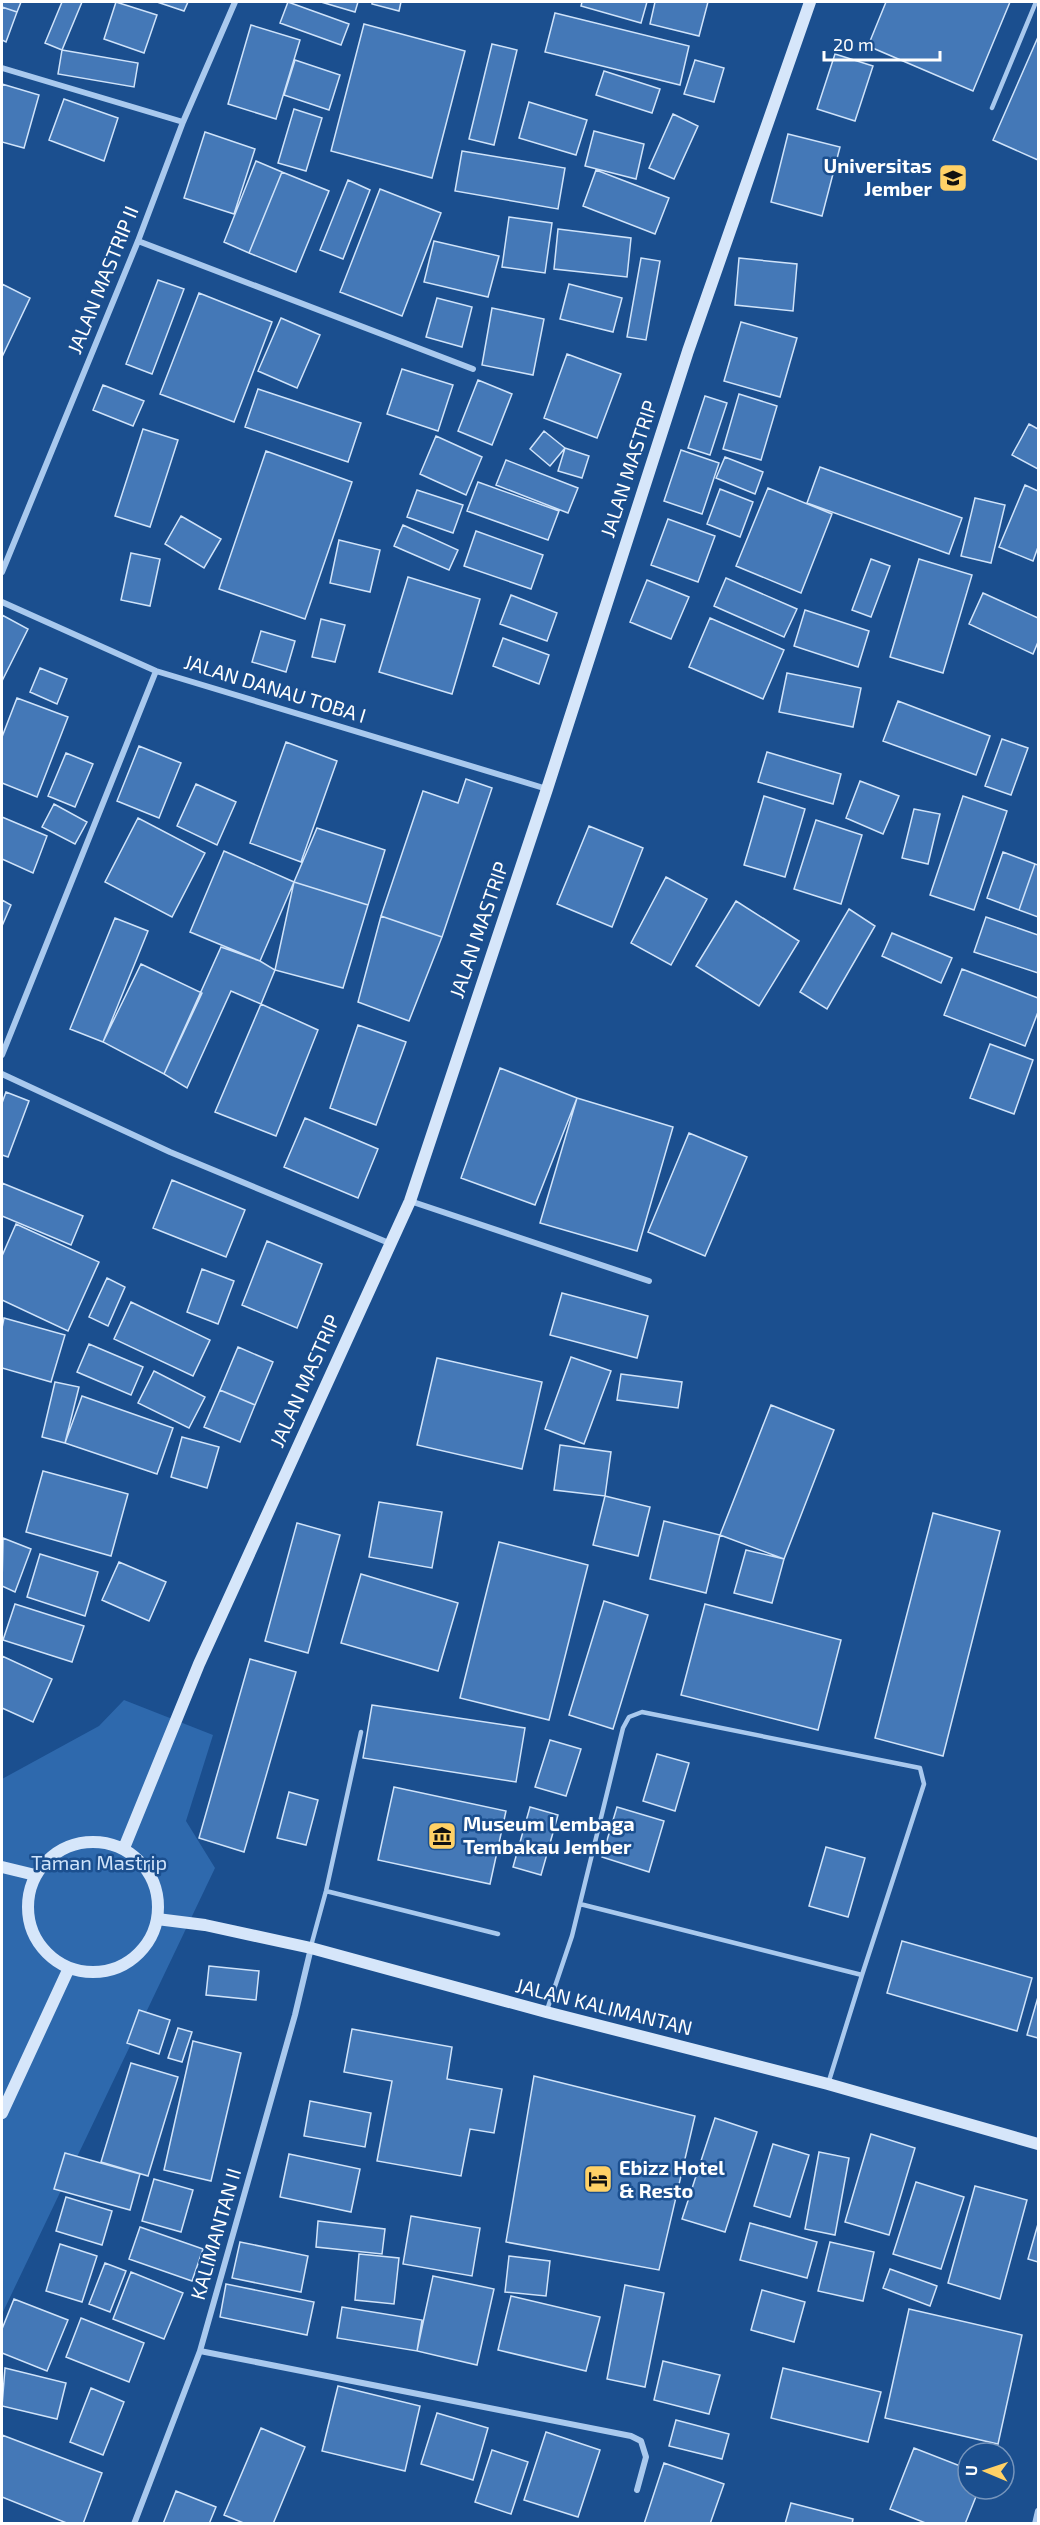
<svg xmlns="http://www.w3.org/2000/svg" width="1040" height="2525" font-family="'Exo 2',sans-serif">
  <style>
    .green { fill: #2e69ad }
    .building { fill: #4478b7; stroke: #cfe3fa; stroke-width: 1.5 }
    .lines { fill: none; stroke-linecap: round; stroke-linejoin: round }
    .lane { stroke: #a9c9ee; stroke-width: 4.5 }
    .street { stroke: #a9c9ee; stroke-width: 6 }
    .secondary { stroke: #d6e6fa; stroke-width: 12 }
    .labels { text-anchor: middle; stroke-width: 5; stroke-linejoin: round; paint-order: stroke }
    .poi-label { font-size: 20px; font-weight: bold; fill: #fff; stroke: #1b4f8f; text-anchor: start }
    .street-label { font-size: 20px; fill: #fff; stroke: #1b4f8f }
    .park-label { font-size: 20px; fill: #cfe3fa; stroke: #1b4f8f }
  </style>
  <rect width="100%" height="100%" fill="#1b4f8f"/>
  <path class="green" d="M124 1700 213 1735 186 1821 215 1868 2 2314V1779L99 1726Z"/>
  <path class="building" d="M2 2H21L17 12 2 7Z
    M62 2H82L62 50 45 43Z
    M116 2 157 15 144 53 104 39Z
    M157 2H188L184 11Z
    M288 2 349 24 341 45 280 23Z
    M321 2H358L355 12Z
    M372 2H401L399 11 372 4Z
    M582 2H647L641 23 581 6Z
    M655 2H708L699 36 650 24Z
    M886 2H1010L973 91 868 46Z
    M2 7 17 12 6 42 2 40Z
    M555 13 689 46 680 85 545 52Z
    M364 24 465 51 432 178 331 151Z
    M251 25 300 40 276 119 228 104Z
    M1038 37V160L993 140Z
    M492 44 517 50 494 145 469 139Z
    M62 50 138 63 134 87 58 74Z
    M835 54 873 66 855 121 817 109Z
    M295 60 340 75 329 110 284 95Z
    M695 60 724 68 714 102 684 94Z
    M604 71 660 89 652 113 596 95Z
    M2 84 39 95 24 148 2 142Z
    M64 99 118 118 104 161 49 140Z
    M529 102 587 120 576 155 519 138Z
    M294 109 322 118 306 171 278 163Z
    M673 114 698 126 674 179 649 168Z
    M594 131 644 144 636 179 585 166Z
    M205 132 255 149 234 214 184 198Z
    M788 134 840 147 822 216 771 202Z
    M462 151 565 168 558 209 455 191Z
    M256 161 282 172 249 253 224 242Z
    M596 170 669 198 655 234 583 206Z
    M282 172 329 191 296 272 249 253Z
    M348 180 370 190 343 259 320 250Z
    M380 189 441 213 402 316 340 292Z
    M509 217 552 223 545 273 502 267Z
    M558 229 631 238 627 277 554 269Z
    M434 241 499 256 488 297 424 282Z
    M641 258 660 261 646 340 627 337Z
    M739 258 797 264 793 311 735 305Z
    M158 280 184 289 152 374 126 364Z
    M2 284 30 298 2 357Z
    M569 284 622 298 613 332 560 319Z
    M199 293 272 322 234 422 160 394Z
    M437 298 472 307 462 347 426 337Z
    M492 308 544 319 533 375 482 365Z
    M281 318 320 335 297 388 258 371Z
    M741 322 797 338 780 397 724 381Z
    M567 354 621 374 597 438 544 418Z
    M402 369 453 385 438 431 387 414Z
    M478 380 512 394 492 445 458 431Z
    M103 385 144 401 133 426 93 410Z
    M258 389 361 423 348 462 245 427Z
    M739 394 777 406 761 460 723 449Z
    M705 396 727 403 710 455 688 448Z
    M1029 424 1038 429V469L1012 455Z
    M143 429 178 440 150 527 115 516Z
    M544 431 565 448 550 466 530 449Z
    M436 436 482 457 466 495 420 474Z
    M565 448 589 456 582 478 558 471Z
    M681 450 719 463 702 514 664 501Z
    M266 451 352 482 305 619 219 589Z
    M725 457 763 472 755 494 716 478Z
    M506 460 578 488 568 513 496 485Z
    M820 467 962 518 949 554 807 503Z
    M478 482 559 511 548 540 467 511Z
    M1025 485 1038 491V547L1033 561 999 547Z
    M768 488 832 514 801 593 736 566Z
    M720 489 753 502 740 537 707 524Z
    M417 490 463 505 453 533 407 517Z
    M975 498 1005 505 991 563 961 556Z
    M181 516 221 539 204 568 165 544Z
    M668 519 715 536 698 582 651 565Z
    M403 525 458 550 449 570 394 546Z
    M476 531 543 555 531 589 464 566Z
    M339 540 380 550 370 592 330 583Z
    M131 553 160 559 150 606 121 600Z
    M871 559 890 566 871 617 852 610Z
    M919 559 972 575 943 673 890 657Z
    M408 577 480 599 452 694 379 672Z
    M726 578 797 609 784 637 714 606Z
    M647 580 689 597 671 639 630 622Z
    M983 593 1038 618V642L1033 654 969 624Z
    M511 595 557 613 547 641 500 624Z
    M805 610 869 631 858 667 794 646Z
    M2 615 28 629 2 681Z
    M710 618 784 650 763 699 689 667Z
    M321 619 345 625 335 662 312 657Z
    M261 631 295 641 286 672 252 662Z
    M503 638 549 655 539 684 493 666Z
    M40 668 67 679 57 704 30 692Z
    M787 673 861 688 853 727 779 712Z
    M17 698 68 717 37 797 2 783V737Z
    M898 701 990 736 976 775 883 741Z
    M1002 739 1028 748 1011 795 985 786Z
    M286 742 337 761 301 862 250 843Z
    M139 746 181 763 159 818 117 801Z
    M767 752 841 774 833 804 758 782Z
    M66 753 93 764 75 807 48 796Z
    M466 779 492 788 442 937 381 916 423 791 458 803Z
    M860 781 899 796 883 834 846 818Z
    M196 784 236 802 217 845 177 826Z
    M764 796 805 809 785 877 744 865Z
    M963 796 1007 811 974 910 930 895Z
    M54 804 87 822 75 844 42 827Z
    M914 809 940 814 928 864 902 858Z
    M2 817 47 836 33 873 2 859Z
    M138 818 205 853 172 917 105 882Z
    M816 820 862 835 841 904 794 889Z
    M589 826 643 848 612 927 557 904Z
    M317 828 385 850 368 905 294 882Z
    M224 851 294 882 260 961 190 932Z
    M1003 852 1035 864 1019 910 987 898Z
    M1035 864 1038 865V917L1019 910Z
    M666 877 707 899 671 965 631 943Z
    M294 882 368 905 343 988 275 970Z
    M2 900 11 905 2 926Z
    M736 901 799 941 759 1006 696 966Z
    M849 909 875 926 827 1009 800 992Z
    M381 916 442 937 409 1021 358 1002Z
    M986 917 1038 935V973L974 952Z
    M115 918 148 931 103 1042 70 1029Z
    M892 933 952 958 941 983 882 956Z
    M221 947 260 961 275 970 261 1004 231 991 187 1088 164 1074Z
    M141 964 202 993 164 1074 103 1042Z
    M962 969 1038 998V1012L1025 1046 944 1015Z
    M261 1004 318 1030 276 1136 215 1112Z
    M358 1025 406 1042 376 1125 330 1108Z
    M990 1044 1033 1060 1014 1114 970 1098Z
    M500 1068 577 1098 535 1205 461 1178Z
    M6 1092 29 1101 8 1157 2 1155V1103Z
    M577 1098 673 1127 637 1251 540 1223Z
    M305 1118 378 1149 358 1198 284 1167Z
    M689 1133 747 1157 705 1256 648 1232Z
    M172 1180 245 1210 226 1257 153 1228Z
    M2 1183 83 1216 71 1245 2 1216Z
    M16 1224 99 1262 68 1331 2 1300V1256Z
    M267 1241 322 1264 297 1328 242 1305Z
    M202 1269 234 1281 218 1324 187 1312Z
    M107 1278 125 1287 108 1326 89 1317Z
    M562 1293 648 1316 637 1358 550 1335Z
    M131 1302 210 1340 193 1376 114 1339Z
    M4 1318 65 1335 51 1382 2 1368V1328Z
    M89 1344 143 1367 131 1395 77 1372Z
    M238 1347 273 1362 255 1405 220 1390Z
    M571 1357 611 1371 584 1444 545 1429Z
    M437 1358 542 1382 522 1469 417 1445Z
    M154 1371 205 1397 189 1428 138 1403Z
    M621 1374 682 1382 678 1408 617 1400Z
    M55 1382 79 1387 65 1443 42 1437Z
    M220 1390 255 1405 240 1442 204 1427Z
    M82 1396 173 1428 157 1474 65 1443Z
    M771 1405 834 1430 784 1559 720 1535Z
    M182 1437 219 1447 207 1488 171 1477Z
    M560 1445 611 1452 605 1496 554 1490Z
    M43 1471 128 1494 111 1556 26 1532Z
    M605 1496 650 1507 638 1556 593 1545Z
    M379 1502 442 1512 432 1568 369 1557Z
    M933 1513 1000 1531 943 1756 875 1738Z
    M664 1521 720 1535 706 1593 650 1579Z
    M297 1523 340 1535 308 1653 265 1641Z
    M3 1538 31 1549 15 1592 2 1586Z
    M499 1542 588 1565 549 1720 460 1698Z
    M746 1550 784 1559 772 1603 734 1593Z
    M40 1554 98 1572 85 1616 27 1597Z
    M119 1562 166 1582 149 1621 102 1600Z
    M361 1574 458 1603 438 1671 341 1643Z
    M604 1601 648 1615 613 1729 569 1715Z
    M15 1604 84 1626 72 1662 3 1640Z
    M705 1604 841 1640 818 1730 681 1695Z
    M2 1656 52 1679 33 1722 2 1708Z
    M250 1659 296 1672 244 1852 199 1838Z
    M372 1705 525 1728 516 1782 363 1758Z
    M550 1740 581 1749 566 1796 535 1787Z
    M657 1754 689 1763 675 1811 643 1801Z
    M394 1787 506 1811 490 1884 378 1860Z
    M289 1792 318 1800 306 1845 277 1838Z
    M530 1807 558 1815 541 1875 513 1867Z
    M617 1807 664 1821 649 1872 602 1857Z
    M826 1847 865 1858 848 1917 809 1906Z
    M902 1941 1032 1978 1017 2031 887 1993Z
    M209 1966 259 1971 256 2000 206 1995Z
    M1038 1997V2038L1027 2035Z
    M139 2010 170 2020 159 2054 127 2043Z
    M178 2028 192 2032 182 2062 168 2058Z
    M352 2029 452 2047 447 2079 502 2089 494 2133 470 2129 461 2176 377 2161 392 2081 344 2072Z
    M193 2041 241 2053 211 2181 164 2170Z
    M131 2063 178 2077 148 2176 101 2162Z
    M534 2076 695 2116 659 2270 506 2242Z
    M310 2101 371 2113 365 2147 304 2136Z
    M715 2118 757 2132 725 2232 682 2219Z
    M871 2134 915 2148 889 2235 845 2222Z
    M773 2144 809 2155 790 2217 754 2206Z
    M819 2152 849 2158 835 2235 805 2229Z
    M65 2153 140 2174 130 2210 54 2189Z
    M289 2154 360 2169 351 2212 280 2197Z
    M154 2179 193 2190 181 2232 142 2221Z
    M916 2182 964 2197 941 2269 893 2254Z
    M975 2186 1027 2200 1000 2299 948 2283Z
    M66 2197 112 2211 102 2245 56 2231Z
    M411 2216 480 2228 472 2276 403 2264Z
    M318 2221 385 2229 382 2254 316 2247Z
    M750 2223 817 2242 807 2278 740 2260Z
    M1038 2224V2262L1028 2259Z
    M140 2227 203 2249 192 2281 129 2259Z
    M240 2242 308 2256 301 2292 232 2278Z
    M830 2242 874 2252 863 2301 818 2291Z
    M60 2244 97 2256 82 2302 46 2291Z
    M359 2254 399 2258 394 2304 355 2300Z
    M509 2256 550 2261 546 2296 505 2292Z
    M105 2263 126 2271 110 2312 89 2304Z
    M890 2269 937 2286 930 2306 883 2288Z
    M131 2272 183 2293 164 2339 113 2319Z
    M433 2276 494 2289 477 2365 417 2351Z
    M226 2284 314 2302 307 2335 220 2317Z
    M625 2285 664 2293 645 2387 607 2379Z
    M762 2290 805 2302 794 2342 751 2330Z
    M511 2296 600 2317 586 2371 498 2350Z
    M14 2299 68 2320 47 2371 2 2353V2329Z
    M342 2307 422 2320 417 2351 337 2338Z
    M909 2309 1022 2335 998 2444 885 2418Z
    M81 2318 144 2343 129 2382 66 2357Z
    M663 2361 720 2375 709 2414 654 2400Z
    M5 2368 66 2383 57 2419 2 2406Z
    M783 2368 881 2392 868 2442 771 2418Z
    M338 2386 420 2406 405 2471 322 2451Z
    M91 2388 124 2402 103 2455 70 2442Z
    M437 2413 488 2428 473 2480 421 2464Z
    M676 2420 729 2434 722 2459 669 2446Z
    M261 2428 305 2447 273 2524H246L224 2515Z
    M546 2432 600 2450 578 2517 524 2500Z
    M2 2435 102 2473 83 2524H69L2 2497Z
    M914 2448 968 2469V2489H979L965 2524H928L890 2509Z
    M492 2450 528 2462 511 2514 475 2502Z
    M664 2463 724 2484 710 2524H644Z
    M176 2491 216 2507 209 2524H163Z
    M791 2503 853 2519 852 2524H785Z"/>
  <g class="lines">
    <path class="lane" d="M992 108 1036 2
      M326 1891 498 1934
      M580 1904 862 1975 828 2084
      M311 1946 326 1891 361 1732
      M547 2010 572 1936 623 1728 629 1717 642 1712 920 1768 924 1784 862 1975"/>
    <path class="street" d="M2 68 183 122
      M138 241 473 369
      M2 572 138 241 183 122 235 2
      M2 602 156 671 547 789
      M2 1055 156 671
      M2 1074 170 1152 389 1243
      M410 1201 649 1281
      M200 2351 631 2436 641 2441 646 2457 637 2490
      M134 2524 200 2351 295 2015 311 1948
      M1035 2524 1038 2511"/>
    <path class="secondary" d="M28 1907a65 65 0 1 1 130 0a65 65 0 1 1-130 0Z
      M124 1848 199 1664 410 1201 547 789 688 351 810 2
      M2 1867 35 1875
      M157 1919 205 1925 311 1948 546 2012 828 2084 1038 2144
      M2 2113 69 1968"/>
  </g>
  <defs>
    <g id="university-square" transform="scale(1.5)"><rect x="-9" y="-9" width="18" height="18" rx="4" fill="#ffd166" stroke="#1b4f8f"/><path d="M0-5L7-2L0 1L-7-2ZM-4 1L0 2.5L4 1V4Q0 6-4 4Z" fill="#111"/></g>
    <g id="museum-square" transform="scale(1.5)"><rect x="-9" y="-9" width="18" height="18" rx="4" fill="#ffd166" stroke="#1b4f8f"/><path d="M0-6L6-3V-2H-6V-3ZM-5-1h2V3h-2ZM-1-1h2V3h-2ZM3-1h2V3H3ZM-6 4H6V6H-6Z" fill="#111"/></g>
    <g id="hotel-square" transform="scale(1.5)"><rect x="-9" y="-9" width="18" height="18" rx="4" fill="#ffd166" stroke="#1b4f8f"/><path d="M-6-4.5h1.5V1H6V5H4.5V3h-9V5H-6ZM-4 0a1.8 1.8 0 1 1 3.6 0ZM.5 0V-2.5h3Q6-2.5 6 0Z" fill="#111"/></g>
  </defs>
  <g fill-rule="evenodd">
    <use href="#university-square" x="953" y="178"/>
    <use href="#museum-square" x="442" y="1836"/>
    <use href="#hotel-square" x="598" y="2179"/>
  </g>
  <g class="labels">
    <g class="poi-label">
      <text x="932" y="173" text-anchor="end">Universitas<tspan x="932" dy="23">Jember</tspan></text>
      <text x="463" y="1831">Museum Lembaga<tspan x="463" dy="23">Tembakau Jember</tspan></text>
      <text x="619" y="2175">Ebizz Hotel<tspan x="619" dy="23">&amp; Resto</tspan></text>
    </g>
    <g class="street-label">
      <text transform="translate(103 280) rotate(-68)" y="7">JALAN MASTRIP II</text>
      <text transform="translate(629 469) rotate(-72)" y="7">JALAN MASTRIP</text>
      <text transform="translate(275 689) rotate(17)" y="7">JALAN DANAU TOBA I</text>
      <text transform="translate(479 930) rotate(-71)" y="7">JALAN MASTRIP</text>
      <text transform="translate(305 1381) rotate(-66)" y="7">JALAN MASTRIP</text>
      <text transform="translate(604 2007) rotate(14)" y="7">JALAN KALIMANTAN</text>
      <text transform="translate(216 2234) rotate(-74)" y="7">KALIMANTAN II</text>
    </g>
    <g class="park-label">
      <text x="99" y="1870">Taman Mastrip</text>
    </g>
  </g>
  <rect width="1040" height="2525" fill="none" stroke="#ffffff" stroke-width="6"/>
  <g transform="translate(986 2471) rotate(272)"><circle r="28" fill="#1b4f8f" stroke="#7695bc" stroke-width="1.5"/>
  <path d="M0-4.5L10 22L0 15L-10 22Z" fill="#ffd166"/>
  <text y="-9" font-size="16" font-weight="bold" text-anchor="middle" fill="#ffffff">U</text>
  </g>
  <path d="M824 51v9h116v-9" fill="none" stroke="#ffffff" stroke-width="3"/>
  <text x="833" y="51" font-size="18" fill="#ffffff" stroke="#1b4f8f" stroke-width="4.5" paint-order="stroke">20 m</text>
</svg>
